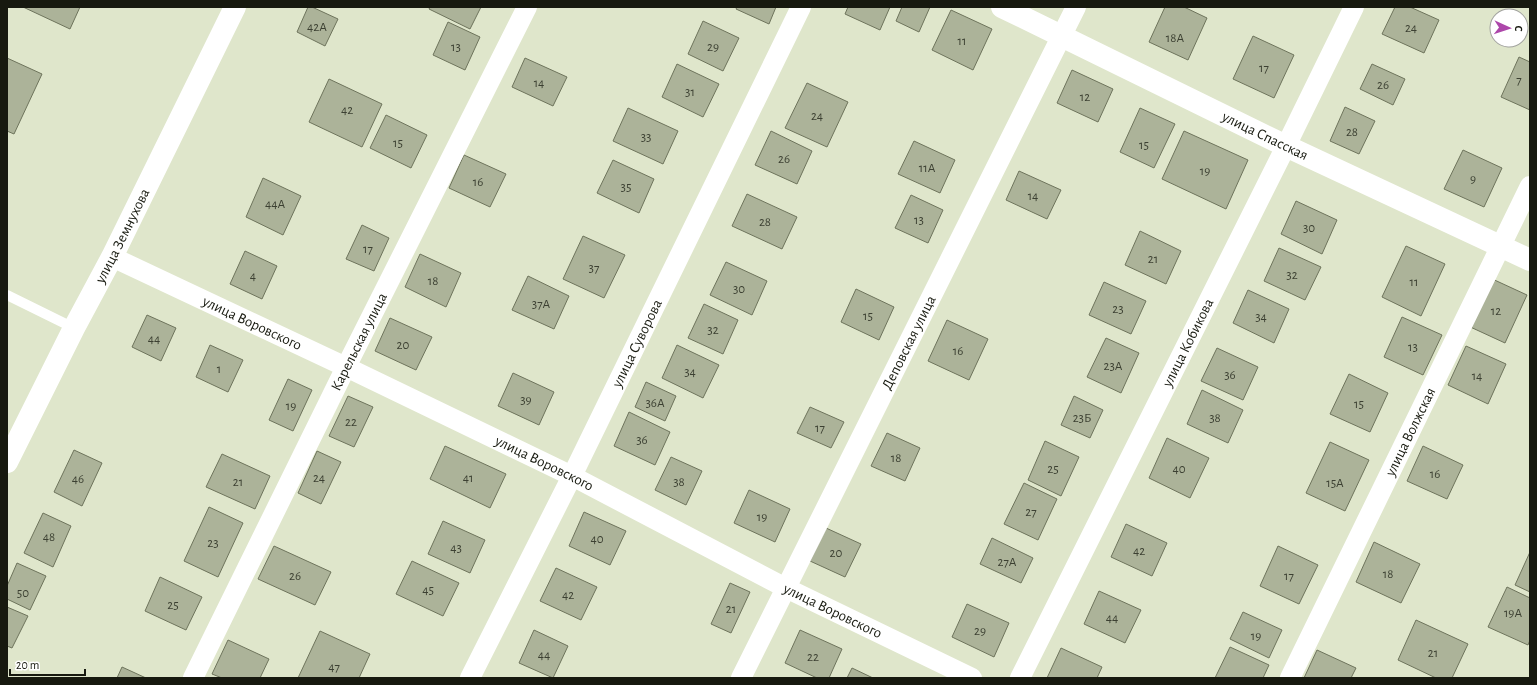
<svg xmlns="http://www.w3.org/2000/svg" width="1537" height="685" font-family="'Alegreya Sans',sans-serif">
  <style>
    .building { fill: #acb399; stroke: #6e745c }
    .lines { fill: none; stroke-linecap: round; stroke-linejoin: round }
    .service { stroke: #fff; stroke-width: 10 }
    .minor { stroke: #fff; stroke-width: 20 }
    .tertiary { stroke: #fff; stroke-width: 22 }
    .labels { text-anchor: middle; stroke-width: 3; stroke-linejoin: round; paint-order: stroke }
    .number-label { font-size: 13px; fill: #3c4032 }
    .street-label { font-size: 15px; fill: #17190f; stroke: #fff }
  </style>
  <rect width="100%" height="100%" fill="#dfe6cb"/>
  <path class="building" d="M23 7H80L70 29Z
    M308 7H312L338 19 325 46 297 32Z
    M430 7H481L470 29 429 9Z
    M737 7H776L769 24 736 9Z
    M848 7H890L880 30 845 14Z
    M902 7H930L919 32 896 21Z
    M1165 7H1184L1207 18 1188 60 1149 42Z
    M1395 7H1410L1439 20 1424 53 1382 34Z
    M951 10 992 29 973 70 932 50Z
    M703 21 739 38 723 71 688 54Z
    M448 22 480 37 465 70 433 55Z
    M1253 36 1294 55 1274 98 1233 79Z
    M1519 57 1530 62V110L1501 97Z
    M7 58 42 74 14 134 7 131Z
    M525 58 567 77 553 106 512 87Z
    M677 64 719 84 703 117 662 97Z
    M1372 64 1405 79 1393 105 1360 89Z
    M1072 70 1113 89 1098 122 1057 103Z
    M329 79 382 104 362 147 309 122Z
    M807 83 848 102 827 147 785 128Z
    M1345 107 1375 121 1359 154 1330 141Z
    M628 108 678 131 663 164 613 141Z
    M1140 108 1175 124 1154 168 1120 152Z
    M386 115 427 135 411 168 370 148Z
    M771 131 812 151 797 184 755 165Z
    M1184 131 1248 160 1226 209 1162 179Z
    M914 141 955 160 940 193 898 174Z
    M1463 150 1502 168 1484 207 1444 189Z
    M464 155 506 174 490 207 449 188Z
    M613 160 654 179 639 213 597 193Z
    M1019 171 1061 190 1047 219 1006 200Z
    M263 178 301 196 283 235 246 217Z
    M747 194 797 217 782 249 732 226Z
    M911 195 943 210 928 243 895 228Z
    M1296 201 1337 220 1322 254 1281 234Z
    M362 225 389 238 374 271 346 259Z
    M1140 231 1181 251 1166 284 1125 265Z
    M583 236 625 255 604 298 563 279Z
    M1406 246 1445 264 1421 316 1382 297Z
    M1279 248 1321 267 1305 300 1264 281Z
    M245 251 277 266 262 299 230 284Z
    M420 254 461 273 446 307 405 287Z
    M726 262 767 281 752 315 710 295Z
    M528 276 569 296 554 329 512 310Z
    M1488 277 1527 295 1505 343 1466 325Z
    M1104 282 1146 301 1131 334 1089 315Z
    M856 289 894 307 879 340 841 322Z
    M1248 290 1289 309 1274 343 1233 323Z
    M704 304 738 320 723 354 688 338Z
    M147 315 176 328 161 361 132 347Z
    M1402 317 1442 335 1423 375 1384 357Z
    M390 318 432 337 416 370 375 351Z
    M947 320 988 339 969 380 928 361Z
    M1106 338 1139 353 1121 393 1087 377Z
    M210 345 243 360 228 392 196 377Z
    M677 345 719 365 703 398 662 378Z
    M1466 346 1506 364 1488 404 1448 385Z
    M1217 348 1258 367 1243 400 1201 381Z
    M513 373 554 392 539 425 498 406Z
    M1349 374 1388 393 1370 432 1330 414Z
    M288 379 312 390 293 431 269 420Z
    M646 382 676 396 665 421 635 407Z
    M1202 390 1243 410 1228 443 1187 424Z
    M348 396 373 407 354 447 329 436Z
    M1074 396 1103 410 1090 438 1061 425Z
    M810 407 844 422 831 448 797 433Z
    M629 412 670 432 655 465 614 446Z
    M887 433 920 448 905 481 871 466Z
    M1167 438 1209 458 1190 498 1149 478Z
    M1045 441 1079 457 1061 496 1028 480Z
    M1330 442 1369 460 1345 511 1306 493Z
    M445 446 506 474 490 508 430 479Z
    M1423 446 1463 465 1447 499 1407 481Z
    M74 450 102 463 82 506 54 492Z
    M317 451 341 462 321 504 298 493Z
    M222 454 270 476 255 509 206 487Z
    M671 457 702 471 686 505 655 490Z
    M1024 483 1057 499 1038 540 1004 524Z
    M749 490 790 509 775 542 734 523Z
    M209 507 243 523 218 577 184 561Z
    M584 512 626 531 610 565 569 546Z
    M43 513 71 526 53 567 24 553Z
    M443 521 485 540 470 573 428 554Z
    M1126 524 1167 543 1152 576 1111 557Z
    M826 528 861 544 845 577 810 561Z
    M992 538 1033 558 1021 583 980 564Z
    M1374 542 1420 564 1401 603 1356 582Z
    M274 546 331 572 315 605 258 579Z
    M1278 546 1318 565 1299 604 1260 586Z
    M1530 552V592L1515 585Z
    M412 561 459 583 443 616 396 594Z
    M17 563 46 576 30 610 7 599V586Z
    M556 568 597 587 581 620 540 601Z
    M160 577 202 597 186 630 145 611Z
    M730 583 750 592 731 633 711 624Z
    M1507 587 1530 598V640L1528 645 1488 627Z
    M1099 591 1141 610 1125 643 1084 624Z
    M967 604 1009 623 994 657 952 637Z
    M7 607 28 616 12 648 7 646Z
    M1243 612 1282 630 1269 658 1230 639Z
    M1416 620 1468 644 1452 678H1436L1398 660Z
    M534 630 568 646 553 678 519 663Z
    M800 630 842 649 829 678H817L785 663Z
    M320 631 370 654 359 678H298Z
    M228 640 269 659 260 678H222L212 674Z
    M1230 647 1269 665 1263 678H1215Z
    M1061 648 1102 667 1097 678H1047Z
    M1317 650 1356 668 1351 678H1304Z
    M122 667 146 678H117Z
    M852 668 873 678H847Z"/>
  <g class="lines">
    <path class="service" d="M7 295 74 328"/>
    <g class="minor">
      <path id="s1" d="M112 257 346 367 572 476 786 588 972 678"/>
      <path id="s2" d="M193 678 346 367 527 7"/>
      <path id="s3" d="M470 678 572 476 801 7"/>
      <path id="s4" d="M741 678 1076 7"/>
      <path id="s5" d="M1020 678 1286 146 1354 7"/>
      <path id="s6" d="M1290 678 1530 186"/>
    </g>
    <g class="tertiary">
      <path id="s7" d="M1002 7 1286 146 1530 260"/>
      <path id="s8" d="M7 462 74 328 112 257 235 7"/>
    </g>
  </g>
  <g class="labels">
    <g class="number-label">
      <text x="317" y="31">42А</text>
      <text x="1411" y="32">24</text>
      <text x="1175" y="42">18А</text>
      <text x="962" y="45">11</text>
      <text x="456" y="51">13</text>
      <text x="713" y="51">29</text>
      <text x="1264" y="72">17</text>
      <text x="1519" y="84">7</text>
      <text x="539" y="87">14</text>
      <text x="1383" y="89">26</text>
      <text x="690" y="96">31</text>
      <text x="1085" y="101">12</text>
      <text x="347" y="114">42</text>
      <text x="817" y="120">24</text>
      <text x="1352" y="136">28</text>
      <text x="646" y="141">33</text>
      <text x="398" y="147">15</text>
      <text x="1144" y="149">15</text>
      <text x="784" y="163">26</text>
      <text x="927" y="172">11А</text>
      <text x="1205" y="175">19</text>
      <text x="1473" y="183">9</text>
      <text x="478" y="186">16</text>
      <text x="626" y="191">35</text>
      <text x="1033" y="200">14</text>
      <text x="275" y="208">44А</text>
      <text x="919" y="224">13</text>
      <text x="765" y="226">28</text>
      <text x="1309" y="232">30</text>
      <text x="368" y="253">17</text>
      <text x="1153" y="263">21</text>
      <text x="594" y="272">37</text>
      <text x="1292" y="279">32</text>
      <text x="253" y="280">4</text>
      <text x="433" y="285">18</text>
      <text x="1414" y="286">11</text>
      <text x="739" y="293">30</text>
      <text x="541" y="308">37А</text>
      <text x="1118" y="313">23</text>
      <text x="1496" y="315">12</text>
      <text x="868" y="320">15</text>
      <text x="1261" y="321">34</text>
      <text x="713" y="334">32</text>
      <text x="154" y="343">44</text>
      <text x="403" y="349">20</text>
      <text x="1413" y="351">13</text>
      <text x="958" y="355">16</text>
      <text x="1113" y="370">23А</text>
      <text x="219" y="373">1</text>
      <text x="690" y="376">34</text>
      <text x="1230" y="379">36</text>
      <text x="1477" y="380">14</text>
      <text x="526" y="404">39</text>
      <text x="655" y="407">36А</text>
      <text x="1359" y="408">15</text>
      <text x="291" y="410">19</text>
      <text x="1082" y="422">23Б</text>
      <text x="1215" y="422">38</text>
      <text x="351" y="426">22</text>
      <text x="820" y="432">17</text>
      <text x="642" y="444">36</text>
      <text x="896" y="462">18</text>
      <text x="1053" y="473">25</text>
      <text x="1179" y="473">40</text>
      <text x="1435" y="478">16</text>
      <text x="319" y="482">24</text>
      <text x="468" y="482">41</text>
      <text x="78" y="483">46</text>
      <text x="238" y="486">21</text>
      <text x="679" y="486">38</text>
      <text x="1335" y="487">15А</text>
      <text x="1031" y="516">27</text>
      <text x="762" y="521">19</text>
      <text x="49" y="541">48</text>
      <text x="597" y="543">40</text>
      <text x="213" y="547">23</text>
      <text x="456" y="552">43</text>
      <text x="1139" y="555">42</text>
      <text x="836" y="557">20</text>
      <text x="1007" y="566">27А</text>
      <text x="1388" y="578">18</text>
      <text x="295" y="580">26</text>
      <text x="1289" y="580">17</text>
      <text x="428" y="594">45</text>
      <text x="23" y="597">50</text>
      <text x="568" y="599">42</text>
      <text x="173" y="609">25</text>
      <text x="731" y="613">21</text>
      <text x="1513" y="617">19А</text>
      <text x="1112" y="622">44</text>
      <text x="980" y="635">29</text>
      <text x="1256" y="640">19</text>
      <text x="1433" y="657">21</text>
      <text x="544" y="659">44</text>
      <text x="813" y="661">22</text>
      <text x="334" y="671">47</text>
    </g>
    <g class="street-label">
      <text dy="5" stroke="none"><textPath href="#s7" startOffset="293">улица Спасская</textPath></text>
      <text dy="5" stroke="none"><textPath href="#s8" startOffset="254">улица Земнухова</textPath></text>
      <text dy="5" stroke="none"><textPath href="#s1" startOffset="155">улица Воровского</textPath></text>
      <text dy="5" stroke="none"><textPath href="#s2" startOffset="375">Карельская улица</textPath></text>
      <text dy="5" stroke="none"><textPath href="#s3" startOffset="374">улица Суворова</textPath></text>
      <text dy="5" stroke="none"><textPath href="#s4" startOffset="375">Деповская улица</textPath></text>
      <text dy="5" stroke="none"><textPath href="#s5" startOffset="375">улица Кобикова</textPath></text>
      <text dy="5" stroke="none"><textPath href="#s6" startOffset="274">улица Волжская</textPath></text>
      <text dy="5" stroke="none"><textPath href="#s1" startOffset="479">улица Воровского</textPath></text>
      <text dy="5" stroke="none"><textPath href="#s1" startOffset="803">улица Воровского</textPath></text>
    </g>
  </g>
  <rect width="1537" height="685" fill="none" stroke="#17190f" stroke-width="16"/>
  <g transform="translate(1509 28) rotate(93)"><circle r="19" fill="#ffffff" stroke="#a2a39f"/>
  <path d="M0-3L7 15L0 10L-7 15Z" fill="#ad47aa"/>
  <text y="-6" font-size="11" font-weight="bold" text-anchor="middle" fill="#17190f">С</text>
  </g>
  <path d="M10 669v6h75v-6" fill="none" stroke="#17190f" stroke-width="2"/>
  <text x="16" y="669" font-size="12" fill="#17190f" stroke="#ffffff" stroke-width="3" paint-order="stroke">20 m</text>
</svg>
